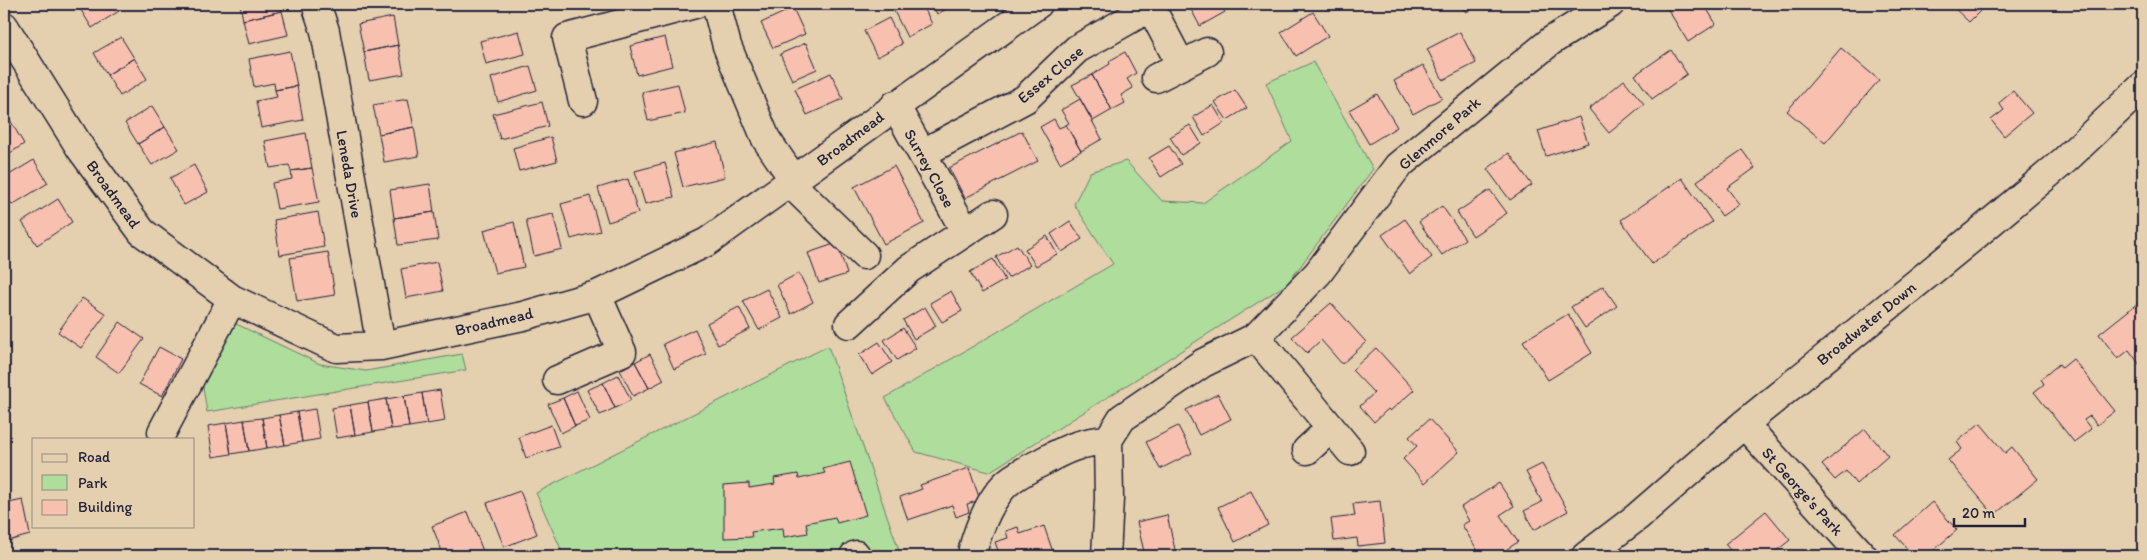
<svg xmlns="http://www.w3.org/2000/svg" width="2147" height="560" font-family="Itim,sans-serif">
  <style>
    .green { fill: #aedd9c; stroke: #68806c }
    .building { fill: #f8c0ae; stroke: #22223b }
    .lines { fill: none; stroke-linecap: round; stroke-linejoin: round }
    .minor-casing { stroke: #22223b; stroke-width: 31 }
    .minor { stroke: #e4cfae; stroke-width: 28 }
    .labels { text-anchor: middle; stroke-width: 4; stroke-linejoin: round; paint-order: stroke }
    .street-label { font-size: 16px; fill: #22223b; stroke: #e4cfae }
  </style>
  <rect width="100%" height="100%" fill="#e4cfae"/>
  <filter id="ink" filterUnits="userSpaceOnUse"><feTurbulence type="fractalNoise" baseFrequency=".02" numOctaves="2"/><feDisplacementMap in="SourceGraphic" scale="10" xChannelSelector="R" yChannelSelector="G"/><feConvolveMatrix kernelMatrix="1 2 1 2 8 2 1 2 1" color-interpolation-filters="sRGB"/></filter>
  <g filter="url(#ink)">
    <path class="green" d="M1313 62 1373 169 1287 284 989 472 916 452 885 398 1113 264 1074 204 1090 172 1126 161 1162 201 1203 203 1292 141 1266 83Z
      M230 321 320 364 366 371 462 354 466 370 207 412 202 381Z
      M828 346 901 556H564L536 493Z"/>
    <path class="building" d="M84 4H115L119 11 92 28 79 7Z
      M240 4H281L282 11 243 20Z
      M909 4H922L932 24 907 37 894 11Z
      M932 4H956L937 14Z
      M1188 4H1221L1225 12 1200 26Z
      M1462 4H1482L1466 12Z
      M1673 4H1704L1716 24 1688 42 1667 8Z
      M1950 4H1987L1969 22Z
      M793 8 805 34 773 48 761 23Z
      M282 11 288 35 249 44 243 20Z
      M1313 12 1328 36 1296 56 1281 32Z
      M393 17 398 45 364 52 358 24Z
      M889 18 902 44 877 57 864 31Z
      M519 31 525 54 486 64 480 41Z
      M1460 32 1476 63 1443 80 1427 49Z
      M121 37 134 58 107 75 94 53Z
      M665 37 672 66 637 75 630 46Z
      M806 43 817 69 792 80 780 54Z
      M398 45 404 74 369 80 364 52Z
      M1841 48 1879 80 1825 143 1787 111Z
      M1671 50 1687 74 1652 99 1635 75Z
      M290 51 297 86 275 90 274 83 254 87 249 59Z
      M1125 52 1136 73 1127 79 1133 88 1121 95 1125 103 1112 110 1092 75 1110 64 1109 61Z
      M134 58 147 79 120 96 107 75Z
      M1423 65 1442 98 1413 114 1394 81Z
      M530 66 537 90 498 102 491 78Z
      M831 73 843 99 807 115 795 89Z
      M1092 75 1112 110 1093 121 1072 85Z
      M1624 80 1644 104 1609 133 1589 109Z
      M678 84 685 113 648 121 642 92Z
      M297 86 303 120 261 128 256 101 277 97 275 90Z
      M1235 90 1247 108 1227 120 1215 102Z
      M2013 91 2032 113 2004 136 1991 120 2004 110 1999 103Z
      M1377 94 1397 127 1369 144 1349 110Z
      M408 99 414 127 379 134 373 105Z
      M1080 99 1102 139 1081 151 1066 125 1069 123 1061 110Z
      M542 102 548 126 500 139 493 114Z
      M1213 105 1224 123 1204 136 1193 117Z
      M152 106 165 127 138 144 125 123Z
      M1579 117 1588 143 1546 156 1538 131Z
      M1054 119 1059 128 1066 125 1081 151 1060 163 1040 127Z
      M10 120 24 144 4 157V124Z
      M1190 125 1201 143 1181 155 1170 137Z
      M165 127 179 149 152 165 138 144Z
      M414 127 419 156 384 162 379 134Z
      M1022 131 1038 161 965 198 949 168Z
      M306 133 312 168 291 171 289 165 270 168 265 141Z
      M551 137 557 161 519 171 513 148Z
      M717 142 725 177 683 187 674 153Z
      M1169 146 1181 164 1161 177 1149 158Z
      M1742 150 1755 168 1727 188 1739 204 1722 216 1697 181Z
      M1509 153 1532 185 1510 200 1487 169Z
      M34 160 48 183 12 205 4 192V178Z
      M665 163 674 197 645 204 635 171Z
      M194 165 208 192 184 205 170 178Z
      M894 166 924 223 884 244 854 187Z
      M312 168 319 202 277 209 272 183 292 179 291 171Z
      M1682 178 1712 222 1652 264 1621 220Z
      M628 179 638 213 608 222 598 188Z
      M430 184 434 212 394 218 390 190Z
      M1490 190 1507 213 1473 236 1457 212Z
      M590 196 600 231 571 239 561 204Z
      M58 199 72 222 37 245 22 222Z
      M1442 206 1465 239 1442 255 1419 222Z
      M318 212 324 247 280 255 274 220Z
      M434 212 438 240 398 245 394 218Z
      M553 214 562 249 534 256 526 220Z
      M1405 219 1432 257 1410 274 1382 235Z
      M1070 221 1082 239 1062 252 1051 234Z
      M514 222 524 267 495 273 484 230Z
      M1047 236 1057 254 1036 266 1025 249Z
      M837 243 847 274 819 283 808 253Z
      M1017 245 1030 265 1008 278 996 257Z
      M328 252 335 295 297 301 290 258Z
      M993 259 1005 280 982 293 970 272Z
      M437 262 443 291 406 298 401 269Z
      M799 273 813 302 791 314 777 285Z
      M1603 286 1617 306 1585 328 1571 307Z
      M767 289 782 318 759 330 743 301Z
      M951 291 962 311 942 322 930 303Z
      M82 298 106 314 81 348 58 332Z
      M2143 299V369L2129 350 2118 359 2099 334Z
      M1331 303 1366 342 1342 364 1321 340 1307 353 1292 337Z
      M739 307 750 329 718 345 707 323Z
      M925 307 936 326 914 339 903 320Z
      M1568 314 1592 353 1548 380 1523 341Z
      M120 322 144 339 119 373 96 357Z
      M903 328 916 348 897 360 884 340Z
      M695 329 706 354 674 369 663 344Z
      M879 342 892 362 872 375 859 355Z
      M159 347 181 359 162 396 139 384Z
      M1376 348 1414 390 1390 411 1388 409 1374 422 1360 406 1374 393 1352 370Z
      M650 354 664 380 649 388 635 362Z
      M2073 359 2115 411 2097 425 2090 416 2084 420 2091 429 2074 442 2034 392 2044 384 2041 379 2059 364 2062 368Z
      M635 362 649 388 633 396 620 370Z
      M618 375 631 400 615 408 603 383Z
      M603 383 615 408 600 415 587 390Z
      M440 390 445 421 427 424 422 393Z
      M577 391 590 420 575 426 563 398Z
      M422 393 427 424 409 427 404 396Z
      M1218 394 1231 419 1199 435 1186 410Z
      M404 396 409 427 391 429 386 399Z
      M563 398 575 426 561 433 548 404Z
      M386 399 391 429 373 432 368 402Z
      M368 402 373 432 355 435 350 405Z
      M350 405 355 435 337 438 332 408Z
      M315 409 320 439 302 442 297 412Z
      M297 412 302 442 285 445 279 415Z
      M279 415 285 445 267 448 262 418Z
      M262 418 267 448 249 451 244 420Z
      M1429 419 1459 452 1425 483 1403 459 1417 446 1409 437Z
      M244 420 249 451 231 454 226 423Z
      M226 423 231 454 213 457 208 426Z
      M1980 423 2005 453 2012 447 2038 479 1994 515 1948 460 1962 449 1957 442Z
      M551 425 559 447 526 458 519 437Z
      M1178 426 1192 453 1160 469 1146 442Z
      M1865 429 1888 456 1856 484 1846 471 1835 480 1822 465Z
      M850 462 866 515 837 523 835 517 806 523 808 533 784 537 783 528 751 532 752 537 724 538V485L749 483V488L775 484 774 478 798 474 799 479 825 473 823 469Z
      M1542 464 1568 511 1534 530 1524 511 1542 502 1526 472Z
      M969 468 980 500 967 504 969 512 956 517 952 505 908 520 900 497 922 489 920 485Z
      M1499 483 1514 506 1500 515 1518 542 1507 549 1510 556H1481L1462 525 1469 521 1461 507Z
      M520 491 537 534 504 547 487 503Z
      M1251 491 1268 525 1235 542 1218 507Z
      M23 500 30 535 4 542V504Z
      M1380 501 1385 543 1358 546 1357 538 1334 541 1331 519 1355 516 1353 504Z
      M1932 502 1957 530 1927 556H1914L1895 535Z
      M1766 511 1790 540 1770 556H1735L1725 544Z
      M468 512 484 554 478 556H444L432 526Z
      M1167 515 1176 554 1145 556 1137 522Z
      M1044 526 1054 555 1000 556 995 542 1008 538 1006 531 1018 527 1020 534Z"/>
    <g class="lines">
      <g class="minor-casing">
        <path id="minor" d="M316 4 325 31 381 346
          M716 4 727 46 766 139 794 180
          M1149 4 1181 65
          M4 26 81 149 142 232 232 299 336 348 381 346 523 316 597 295 707 242 1038 4
          M1156 78 1207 52
          M583 101 567 38 695 4
          M895 105 965 231
          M923 153 1025 99 1077 49 1151 7
          M790 183 864 255
          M849 324 909 269 993 214
          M1256 337 1350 451
          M557 380 622 352 597 295
          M1744 424 1863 556
          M162 432 232 299
          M1307 450 1331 428
          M973 549C979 527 992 493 1012 479 1021 473 1032 467 1042 462 1065 449 1081 442 1108 440
          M854 556 856 555
          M1106 556 1109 499 1108 440 1122 418 1203 363 1256 337 1318 273 1398 166 1551 41 1610 4
          M1586 556 1637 517 1744 424 1977 234 2065 160 2143 86"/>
      </g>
      <use href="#minor" class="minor"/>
    </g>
  </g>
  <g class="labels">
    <g class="street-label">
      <text transform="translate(1050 74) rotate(-40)" y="6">Essex Close</text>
      <text transform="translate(1439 133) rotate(-41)" y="6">Glenmore Park</text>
      <text transform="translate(850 138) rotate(-37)" y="6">Broadmead</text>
      <text transform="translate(930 168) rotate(61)" y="6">Surrey Close</text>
      <text transform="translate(350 174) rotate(80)" y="6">Leneda Drive</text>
      <text transform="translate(114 194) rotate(54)" y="6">Broadmead</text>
      <text transform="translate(494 321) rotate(-13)" y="6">Broadmead</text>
      <text transform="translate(1866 323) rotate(-39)" y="6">Broadwater Down</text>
      <text transform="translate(1803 491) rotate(48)" y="6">St George's Park</text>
    </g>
  </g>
  <rect width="2147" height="560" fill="none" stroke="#e4cfae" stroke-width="20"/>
  <rect x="10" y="10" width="2127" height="540" fill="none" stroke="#22223b" stroke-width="2" filter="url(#ink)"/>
  <rect x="32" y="438" width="162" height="90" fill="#e4cfae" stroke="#968a80"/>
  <rect x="42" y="454" width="25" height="8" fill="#e4cfae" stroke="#968a80"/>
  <text x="78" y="462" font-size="15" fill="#22223b">Road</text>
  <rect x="42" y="475" width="25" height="15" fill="#aedd9c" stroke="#968a80"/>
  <text x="78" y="488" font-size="15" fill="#22223b">Park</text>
  <rect x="42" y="500" width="25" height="15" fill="#f8c0ae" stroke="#968a80"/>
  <text x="78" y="512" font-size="15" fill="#22223b">Building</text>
  <path d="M1954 518v8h71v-8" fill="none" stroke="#22223b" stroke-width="2.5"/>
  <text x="1962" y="518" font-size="15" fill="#22223b" stroke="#e4cfae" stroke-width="4" paint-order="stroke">20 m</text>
</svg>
